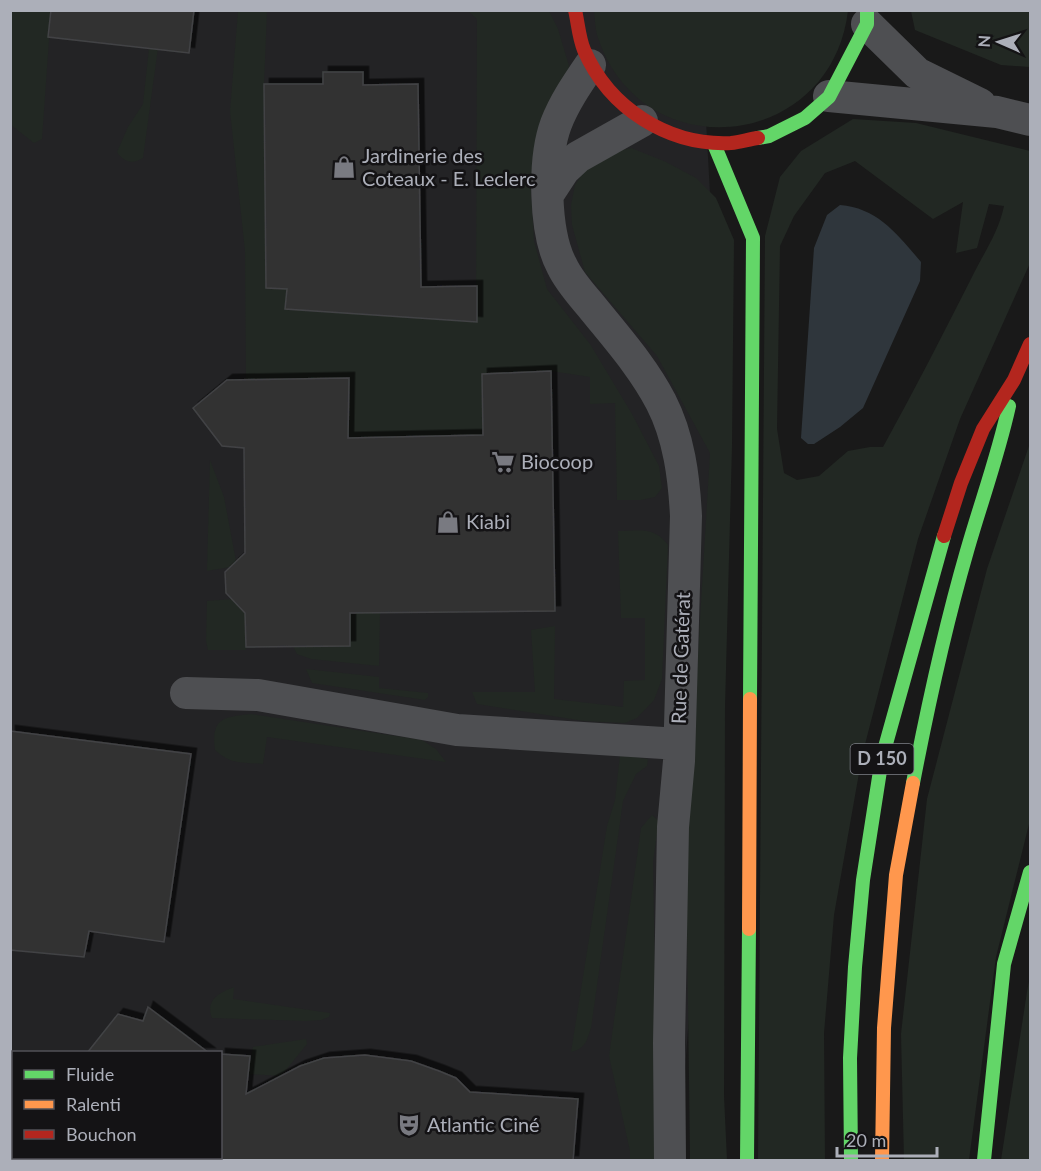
<svg xmlns="http://www.w3.org/2000/svg" width="1041" height="1171" font-family="Lato,sans-serif">
  <style>
    .built { fill: #232325; fill-rule: evenodd }
    .green { fill: #222823; fill-rule: evenodd }
    .water { fill: #2f363c }
    .building { fill: #323233; stroke: #424345; stroke-width: 1.5; filter: url(#shadow) }
    .lines { fill: none; stroke-linecap: round; stroke-linejoin: round }
    .street { stroke: #4e4f52; stroke-width: 32 }
    .fast { stroke: #63d668; stroke-width: 14 }
    .slow { stroke: #ff974d; stroke-width: 14 }
    .jam { stroke: #b3261e; stroke-width: 14 }
    .labels { text-anchor: middle; stroke-width: 5; stroke-linejoin: round; paint-order: stroke }
    .shield { fill: #141315; stroke: #7e8088; stroke-width: 1.5 }
    .shield-label { font-size: 18px; font-weight: bold; fill: #acafb9 }
    .poi-label { font-size: 20px; fill: #acafb9; stroke: #141315; text-anchor: start }
    .street-label { font-size: 20px; fill: #acafb9; stroke: #141315 }
  </style>
  <defs>
    <filter id="shadow"><feDropShadow dx="5.5" dy="-5.5" stdDeviation="0" flood-color="#0009"/></filter>
  </defs>
  <rect width="100%" height="100%" fill="#191919"/>
  <path class="built" d="M10 11H700L722 412 707 783 678 1160H11ZM14 1052H220V1158H14Z"/>
  <path class="green" d="M10 11H51L42 139 34 143 11 125Z
    M153 11H163L143 158C133 164 124 163 117 152L128 127 143 104Z
    M238 11H267L264 84 266 287 287 289 285 309 476 322 477 19 468 11H549L558 29 569 66 568 79 543 124 531 187 534 241 547 289 590 344 632 414 659 466 662 488 655 497 641 500H617L615 403 590 404V377L551 371 482 374 483 435 348 438 349 378 246 379 245 251 230 111Z
    M594 11H848C831 151 642 170 598 38 595 29 595 19 594 11Z
    M911 11H1030V67L1001 65 915 30Z
    M853 119 916 123 1030 151V263L960 419 918 539 862 756 834 915 824 1033 825 1160H758L765 236 780 177 801 151ZM855 161 933 219 963 202 956 253 977 248 989 204 1004 206C998 234 984 252 972 277 943 334 914 391 883 447H870L848 451 819 476 797 480 784 473 777 429 780 246 794 216 825 173Z
    M631 148 666 162 696 178 716 198 734 240 732 446 725 707 724 1096 727 1160H690V1155L686 854 710 453 657 356 585 272 572 225 571 205 575 185 586 168 607 153Z
    M1030 443V820L996 957 969 1160H904L901 1034 927 799 987 569Z
    M210 460 224 497 236 561 230 567 207 571Z
    M618 531C639 531 655 526 668 545L662 679 654 700 637 718 625 723 584 721 477 704 472 692H535L531 630 555 626 554 699 623 707 624 681 645 680V618H621Z
    M232 599 245 606 246 650H208L206 641 207 601Z
    M380 612 379 666 311 659 297 654 293 646H350V613Z
    M306 669 379 677V688L428 693V697L425 700 312 683Z
    M251 714 422 740 436 749 446 762 267 737 263 764C242 762 231 765 215 750 211 718 223 717 251 714Z
    M620 755 648 759 647 766 636 774 623 801 591 1028C586 1042 586 1048 571 1052L607 826 615 800Z
    M652 815 659 821 653 861 658 1160H630V1151L609 1056 641 828Z
    M1030 976V1160H1001L1027 992Z
    M234 987 233 999 330 1013 329 1017 321 1020 306 1021 212 1018C205 1000 219 993 234 987Z
    M306 1039 307 1044 281 1076 248 1074 253 1047Z"/>
  <path class="water" d="M840 205C878 208 898 235 921 262L920 281 863 408 840 427 814 444H808L801 438 814 248 827 215Z"/>
  <path class="building" d="M51 10H194L189 53 48 37Z
    M323 72H363V85L418 84 421 287 477 286V322L285 309 287 289 266 288 264 84H323Z
    M551 371 555 611 350 613V646L246 647 245 613 226 593 225 572 245 553 244 448 222 446 193 408 227 380 349 378 348 438 483 435 482 374Z
    M10 731 191 754 164 942 89 931 84 957 10 950Z
    M148 1007 209 1053H87L118 1014 143 1021Z
    M220 1054 250 1056 246 1094 300 1066 324 1058 365 1055 411 1061 439 1071 456 1078 470 1092 578 1099 573 1161H220Z"/>
  <g class="lines">
    <path class="street" d="M867 24 917 73 980 104
      M590 65C577 84 564 103 556 124 543 159 544 233 562 266 569 281 581 294 591 306 616 337 643 367 661 402 679 437 684 477 686 516L679 761 673 827 669 1043 670 1160
      M829 96 997 112 1030 120
      M549 193 564 170 578 157 642 121
      M186 693 258 695 457 730 679 744"/>
    <path class="fast" d="M758 138 769 136 805 118 829 97 867 24V10
      M714 144 753 238 750 699
      M913 783C928 705 945 627 967 551 981 502 998 456 1009 406
      M747 1160 749 929
      M851 1160 850 1058 855 967 863 880 882 758 944 536
      M984 1160 1004 964 1030 872"/>
    <path class="slow" d="M749 929 750 699
      M882 1160 884 1028 896 875 913 783"/>
    <path class="jam" d="M575 10C578 23 579 38 584 50 609 108 668 146 731 143 740 142 750 139 758 138
      M944 536 961 483 983 429 1014 380 1030 344"/>
  </g>
  <defs>
    <g id="shop-bare" transform="scale(1.8)"><path d="M-5-2.5h2.3a2.7 3.5 0 0 1 5.4 0H5L5.5 6h-11ZM-1.5-2.5h3a1.5 2.3 0 0 0-3 0Z" fill="#797a81" stroke="#141315" stroke-width="2.5" paint-order="stroke"/></g>
    <g id="supermarket-bare" transform="scale(1.8)"><path d="M-6-5.5h2.5l.6 2H6L4.5 2H-2.5L-4.4-4H-6ZM-1.5 3.2a1.3 1.3 0 1 0 .1 0ZM3 3.2a1.3 1.3 0 1 0 .1 0Z" fill="#797a81" stroke="#141315" stroke-width="2.5" paint-order="stroke"/></g>
    <g id="theatre-bare" transform="scale(1.8)"><path d="M-5-5.5Q0-4 5-5.5V0Q5 5 0 6Q-5 5-5 0ZM-3.3-2.5H-1v1.5H-3.3ZM1-2.5H3.3v1.5H1ZM-2.8 1Q0 5.5 2.8 1Z" fill="#797a81" stroke="#141315" stroke-width="2.5" paint-order="stroke"/></g>
  </defs>
  <g fill-rule="evenodd">
    <use href="#shop-bare" x="344" y="167"/>
    <use href="#supermarket-bare" x="503" y="462"/>
    <use href="#shop-bare" x="448" y="522"/>
    <use href="#theatre-bare" x="409" y="1125"/>
  </g>
  <g class="labels">
    <rect class="shield" x="850.5" y="744" width="63" height="30" rx="4.5"/>
    <g class="shield-label">
      <text x="882" y="765">D 150</text>
    </g>
    <g class="poi-label">
      <text x="362" y="163">Jardinerie des<tspan x="362" dy="23">Coteaux - E. Leclerc</tspan></text>
      <text x="521" y="469">Biocoop</text>
      <text x="466" y="529">Kiabi</text>
      <text x="427" y="1132">Atlantic Ciné</text>
    </g>
    <g class="street-label">
      <text transform="translate(681 658) rotate(-88)" y="7">Rue de Gatérat</text>
    </g>
  </g>
  <rect width="1041" height="1171" fill="none" stroke="#acafb9" stroke-width="24"/>
  <rect x="12" y="1051" width="210" height="108" fill="#141315" stroke="#515157" stroke-width="1.5"/>
  <rect x="24" y="1070" width="30" height="9" fill="#63d668" stroke="#515157" stroke-width="1.5"/>
  <text x="66" y="1081" font-size="18" fill="#acafb9">Fluide</text>
  <rect x="24" y="1100" width="30" height="9" fill="#ff974d" stroke="#515157" stroke-width="1.5"/>
  <text x="66" y="1111" font-size="18" fill="#acafb9">Ralenti</text>
  <rect x="24" y="1130" width="30" height="9" fill="#b3261e" stroke="#515157" stroke-width="1.5"/>
  <text x="66" y="1141" font-size="18" fill="#acafb9">Bouchon</text>
  <g transform="translate(999 42) rotate(273)" stroke="#141315" stroke-width="4.5" paint-order="stroke">
  <path d="M0-4.5L10 22L0 15L-10 22Z" fill="#acafb9"/>
  <text y="-9" font-size="16" font-weight="bold" text-anchor="middle" fill="#acafb9">N</text>
  </g>
  <path d="M837 1147v9h100v-9" fill="none" stroke="#acafb9" stroke-width="3"/>
  <text x="846" y="1147" font-size="18" fill="#acafb9" stroke="#141315" stroke-width="4.5" paint-order="stroke">20 m</text>
</svg>
